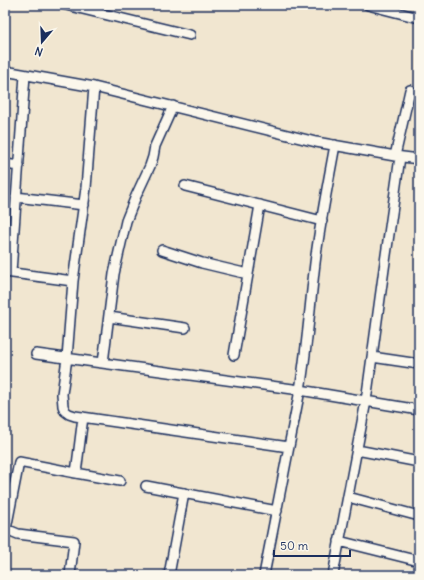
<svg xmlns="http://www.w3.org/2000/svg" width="424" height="580" font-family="Delius,sans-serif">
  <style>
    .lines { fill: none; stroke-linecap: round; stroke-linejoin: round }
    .minor-casing { stroke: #1b2f5e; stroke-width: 12 }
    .minor { stroke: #fbf7ec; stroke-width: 9 }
  </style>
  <rect width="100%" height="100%" fill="#f1e6d0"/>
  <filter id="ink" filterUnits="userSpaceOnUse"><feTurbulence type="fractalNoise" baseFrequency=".025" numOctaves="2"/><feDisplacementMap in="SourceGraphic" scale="8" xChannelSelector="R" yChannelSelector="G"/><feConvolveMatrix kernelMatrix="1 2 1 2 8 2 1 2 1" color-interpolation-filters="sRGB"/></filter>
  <g filter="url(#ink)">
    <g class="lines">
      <g class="minor-casing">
        <path id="minor" d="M66 5 190 35
          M368 5 419 18
          M5 71 94 87 316 142 395 156 419 159
          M94 87 86 188 73 281 67 358 62 394 63 406 65 411 69 414 75 416 289 447
          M395 156 410 90
          M5 164 19 166
          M185 186 322 221
          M16 197 84 205
          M162 250 202 263 248 274
          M5 272 73 281
          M11 272 25 75
          M109 317 185 328
          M36 354 300 390 419 410
          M234 355 260 205
          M372 357 419 364
          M103 363 114 274 126 221 136 196 150 166 153 157 155 146 173 106
          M357 450 419 462
          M76 473 120 481
          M146 486 277 511
          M348 497 419 516
          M339 541 419 561
          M70 575 74 541 18 534 6 529 19 462 76 473 83 417
          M169 575 184 493
          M264 575 300 390C307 348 310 305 315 263 320 223 328 184 335 145
          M333 575 366 401 384 269 400 157"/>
      </g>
      <use href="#minor" class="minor"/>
    </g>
  </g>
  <rect width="424" height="580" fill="none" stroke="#fbf7ec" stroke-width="20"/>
  <rect x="10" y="10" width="404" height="560" fill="none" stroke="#1b2f5e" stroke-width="1.5" filter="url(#ink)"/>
  <g transform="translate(42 42) rotate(199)" stroke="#fbf7ec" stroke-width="3" paint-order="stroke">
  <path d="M0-3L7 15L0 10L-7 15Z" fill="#1b2f5e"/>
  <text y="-6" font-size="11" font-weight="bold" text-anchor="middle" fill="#1b2f5e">N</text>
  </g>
  <path d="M274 550v6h76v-6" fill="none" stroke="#1b2f5e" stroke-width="2"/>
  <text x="280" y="550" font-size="12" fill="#1b2f5e" stroke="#fbf7ec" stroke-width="3" paint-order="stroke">50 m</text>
</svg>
